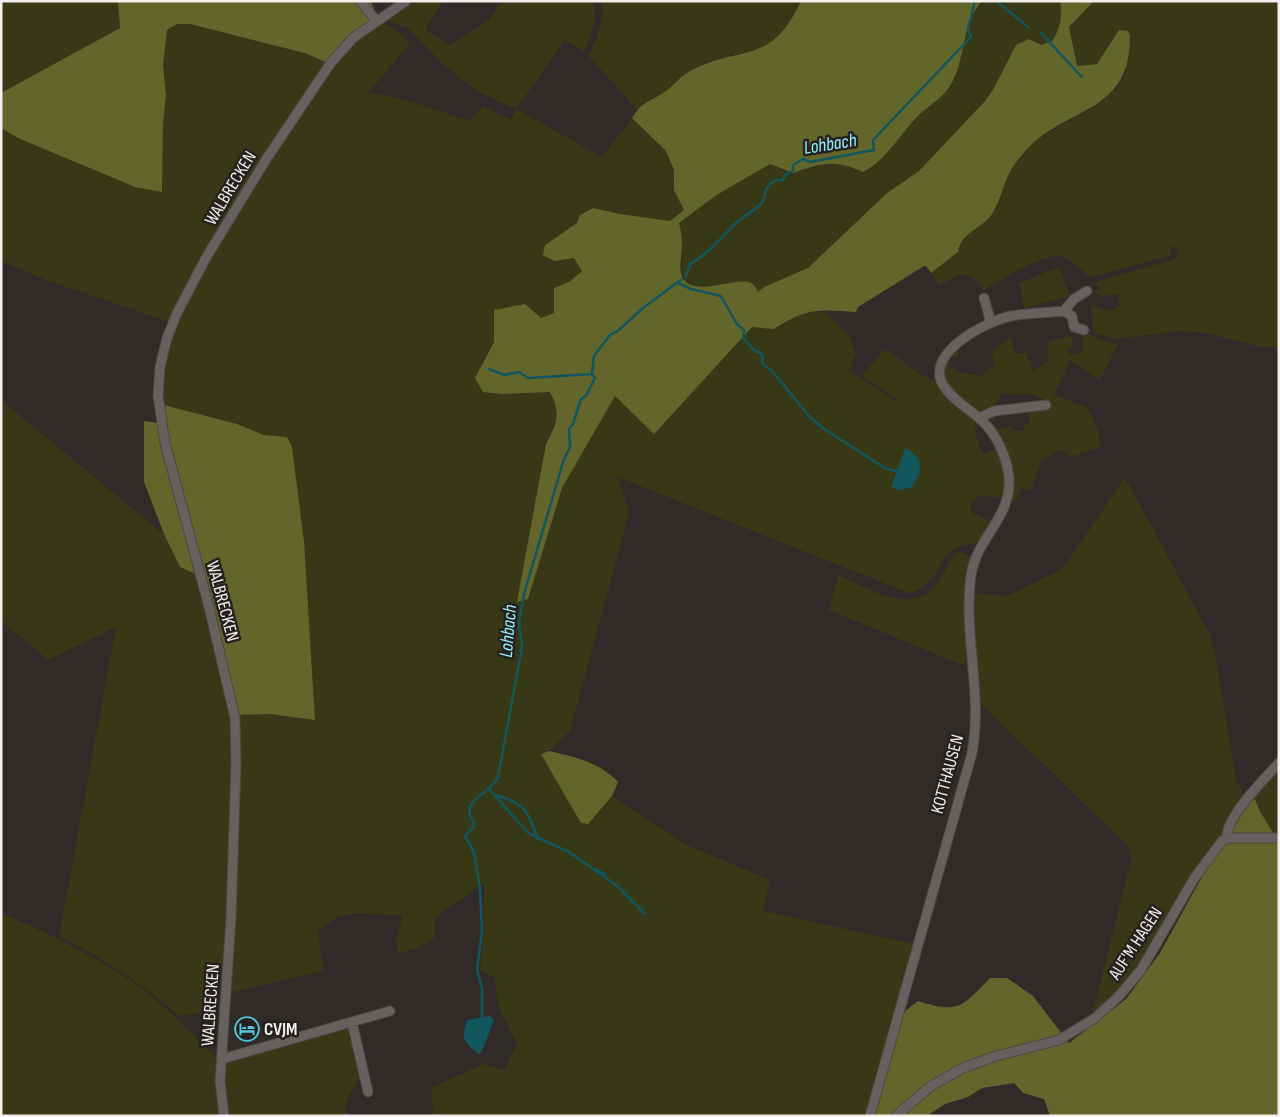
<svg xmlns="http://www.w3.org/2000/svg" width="1280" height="1117" font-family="'Sofia Sans Condensed',sans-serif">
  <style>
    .green { fill: #373916 }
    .forest { fill: #62662b }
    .water { fill: #12565e }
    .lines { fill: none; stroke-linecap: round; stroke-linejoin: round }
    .stream { stroke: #12565e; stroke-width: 2.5 }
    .minor-casing { stroke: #4c4847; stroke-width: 11 }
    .minor { stroke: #66605e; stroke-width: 9 }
    .labels { text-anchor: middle; stroke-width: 5; stroke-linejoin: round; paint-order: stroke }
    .street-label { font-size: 18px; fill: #f2efed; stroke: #26211f }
    .poi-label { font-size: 18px; font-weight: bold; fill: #f2efed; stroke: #26211f; text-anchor: start }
    .water-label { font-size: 19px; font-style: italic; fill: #96f1ff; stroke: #26211f }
  </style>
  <rect width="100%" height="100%" fill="#302b29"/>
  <path class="green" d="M1 1H118L120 28 1 93Z
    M411 1H443L425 29 449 45 488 21 502 1H593C598 18 591 38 583 52L565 40 516 109 602 157 632 118 666 151 674 170V190L685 210 671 221 620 214 593 208 580 215 577 223 545 245 554 261 574 258 582 271 569 282 555 288 554 313 541 318 494 310V342L480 366 525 392H550C560 415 557 422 545 444L528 599 562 488 615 396 721 360 753 326 774 329C791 318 805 310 825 312L848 335 856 353 849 370 895 401 897 399 862 376 885 349 923 376 938 382 979 424 974 427 976 429 975 431 982 454 996 449C1004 466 1007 480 1002 498 988 496 976 491 970 507L974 514 991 521C988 527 983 537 978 541 970 546 959 544 952 550 934 567 937 586 909 593L618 477 629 513 570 731 549 751 541 754 588 823 612 796 687 845 770 880 763 911 918 945 868 1116H434L431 1088 483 1064 504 1070 517 1044 499 1008 494 977 480 970 484 929V883L434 918 435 937 418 948 398 953 396 940 403 915 355 913 337 917 318 931 323 971 228 993 223 1009 180 1016C140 983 105 959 59 936L116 627 48 660 1 620V400L163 534V530L202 576 234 715 270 714 315 720C310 629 303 538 292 447L287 437 264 435 237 424 164 405 162 377 173 323 46 280 1 261V128L18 138 135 187 162 192 163 123 166 98 163 65 167 30 177 24H190L305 53 331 65 377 21 393 28 410 43 369 92 409 101 470 121 483 106 511 120 516 109 477 91 442 63 408 28 386 20Z
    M602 1H801C769 70 740 42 689 71 681 76 674 85 666 91 656 98 643 100 637 110L588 55C599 38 603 22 602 1Z
    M982 1H1060C1062 17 1061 28 1052 41L1041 45H1016L994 88 985 101 919 171 887 193 808 268 758 293 755 287 742 281 716 286H697L685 280 681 270 682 245 679 223 715 196 770 164 793 173C821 163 834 159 863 171 885 160 899 136 916 118 926 107 942 99 950 86 966 61 961 23 982 1Z
    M1094 1H1279V347H1261L1205 333 1179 331 1115 339 1093 333 1091 304 1100 309 1112 311 1119 305 1118 294 1103 296 1096 294 1095 291 1099 289 1095 282 1173 260 1179 253 1175 246 1171 247 1172 253 1169 257 1167 256 1091 277C1081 271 1073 261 1062 257 1045 251 1000 281 984 290 968 269 959 271 940 286L931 273 958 252C962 232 982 229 992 214 1000 202 1001 187 1008 175 1013 166 1021 155 1028 148 1051 124 1118 105 1126 71 1127 63 1121 40 1119 30L1097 64 1077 66 1069 27Z
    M1059 267 1070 296 1024 308 1019 283Z
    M1081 330 1101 340 1118 343 1100 380 1070 360 1054 395 1088 408 1099 433 1101 447 1070 457 1061 449 1042 460 1030 491 1021 488 1017 499 1007 507 1010 491 1001 445 1003 442 1013 439 999 441 994 428 1012 427V431H1024L1025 424 1029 423 1028 411 1036 407 1050 409 1051 406 1035 394H1000V399L996 400V407L974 412 957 398 943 378 946 359 959 348 958 357H950L949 368 957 369 960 373 983 376 986 369 995 366 992 355 994 348 1012 337V346L1016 353 1027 354V360H1030L1033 371 1047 362 1049 341 1072 336V346L1067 351 1070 354H1078L1082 351V336H1079Z
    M1125 477 1210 635 1216 657 1236 779 1242 793 1248 796 1141 970 1091 1020 1132 857 1127 845 978 701 974 593 1007 596 1063 569Z
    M960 552 970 556 964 588 967 663 960 664 829 610 838 575C864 586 907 615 932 589 941 580 948 565 955 554Z
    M1279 766V834H1273L1255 799 1251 797Z
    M1 913C46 932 92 955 133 982 163 1003 189 1031 215 1056L222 1059 352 1022 361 1077 345 1102 347 1116H1Z"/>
  <path class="forest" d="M118 1H371L374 9 370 12 376 20 330 64 305 53 190 24H177L167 30 163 65 166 96 163 123 162 192 135 187 18 138 1 128V93L120 28Z
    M801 1H982C961 23 966 61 950 86 942 99 926 107 916 118 899 136 885 161 863 172 834 159 821 163 793 173L770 164 715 196 679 223C681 230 682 238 682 246 682 254 679 264 681 273 688 300 732 278 748 282 754 283 756 288 758 292L764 287 808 268 887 193 919 171 985 101 994 88 1016 45 1029 39 1041 45 1052 41C1061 28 1062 17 1060 1H1094L1069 27 1077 66 1097 64 1119 30 1128 31 1130 36C1130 113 1072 105 1029 147 1021 155 1011 168 1007 178 1002 190 999 203 992 214 982 229 961 232 958 252L931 273 926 266H924L858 307 856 312C819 309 806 308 774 329L752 327 654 434 615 396 562 488 528 599 517 602 546 444C557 423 561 414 550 392L502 394 483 392 475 378 494 342V310L525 304 541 318 554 313V288L569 282 582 271 574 258 554 261 543 255 545 245 577 223 580 215 593 208 620 214 670 221 684 210 674 190V170L666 151 632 118C643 101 647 103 663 93 673 87 680 76 690 71 742 44 770 67 801 1Z
    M164 405 237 424 264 435 287 437 292 447 304 542 315 720 270 714 233 715 202 577 180 567 164 534 144 482V421L165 424Z
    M549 751C575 757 599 762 618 782L612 796 588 824 581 823 541 754Z
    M1255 799 1260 811 1279 843V1116H1050L1044 1099 1023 1093 1014 1083 982 1088 968 1097 945 1104 927 1116H874L904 1012 918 1001C959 1014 962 1007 990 978H1007L1033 996 1069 1043 1126 999 1160 953 1203 875 1247 804Z"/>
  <path class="water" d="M905 449H908L919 459 920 472 912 487 899 490 891 487Z
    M490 1016 494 1021C489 1030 485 1049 479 1054 463 1041 461 1040 467 1020Z"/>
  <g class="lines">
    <path class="stream" d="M996 1 1028 27
      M1041 33 1082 77
      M686 277 690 264C704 258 723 236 735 224 742 217 752 212 760 205 765 200 764 194 767 188 768 185 773 183 775 180H783L785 175 793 171V165L803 159 810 162 874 150 873 140 971 37 968 29 975 1
      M678 283 691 289 721 296 737 324 744 330 743 338 756 352H760L763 357 762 363 772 371 809 416 824 429 885 468 896 471
      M489 369 504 375 519 372 528 378 592 374
      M489 789 528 833 569 852 616 885 645 914
      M496 795C526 804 527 810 538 839
      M595 869 605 874
      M482 1020V988L477 970 482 931 480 888 474 853 465 836 473 828 474 822C457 800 491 795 498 777L522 647 519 622 524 594 564 459 570 447 569 429 573 424 581 399 586 396 595 378 592 374 594 356 610 335 619 330 643 308 682 279"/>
    <g class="minor-casing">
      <path id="minor" d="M360 1 376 20
        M984 298 991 323
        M1064 311 1074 299 1087 291
        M979 418 994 411 1046 405
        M1227 838C1225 818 1265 778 1279 763
        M352 1022 368 1092
        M222 1059 390 1011
        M224 1116 220 1081 231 918 236 764 235 718 209 607 165 443 158 396 160 367 167 338 177 313 207 256 267 158 330 64 353 38 406 1
        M870 1116 972 753C983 694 963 634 971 575 977 537 1012 517 1009 478 1007 457 996 432 979 418 967 408 952 399 943 385 924 353 987 321 1011 316 1029 313 1047 313 1064 311L1072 316 1074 327 1084 330
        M896 1116 931 1086 963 1068 996 1056 1059 1040 1095 1018 1119 996 1141 970 1195 877 1222 841 1230 838H1279"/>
    </g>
    <use href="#minor" class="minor"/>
  </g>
  <defs>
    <g id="hotel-ring" transform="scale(1.25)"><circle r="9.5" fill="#26211f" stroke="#54cade" stroke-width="1.5"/><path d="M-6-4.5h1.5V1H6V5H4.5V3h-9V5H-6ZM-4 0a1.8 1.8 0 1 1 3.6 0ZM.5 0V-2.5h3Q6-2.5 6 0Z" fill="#54cade"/></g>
  </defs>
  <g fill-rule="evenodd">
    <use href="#hotel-ring" x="247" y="1029"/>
  </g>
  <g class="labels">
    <g class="street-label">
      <text transform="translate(230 188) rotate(-59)" y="6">WALBRECKEN</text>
      <text transform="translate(223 601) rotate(75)" y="6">WALBRECKEN</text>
      <text transform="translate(947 774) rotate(-75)" y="6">KOTTHAUSEN</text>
      <text transform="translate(1135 943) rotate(-57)" y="6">AUF'M HAGEN</text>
      <text transform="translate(210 1005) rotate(-86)" y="6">WALBRECKEN</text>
    </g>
    <g class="poi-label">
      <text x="264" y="1035">CVJM</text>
    </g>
    <g class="water-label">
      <text transform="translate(830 143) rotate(-9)" y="7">Lohbach</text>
      <text transform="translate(507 631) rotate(-85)" y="7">Lohbach</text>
    </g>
  </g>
  <rect width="1280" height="1117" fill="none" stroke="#f2efed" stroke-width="5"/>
</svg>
